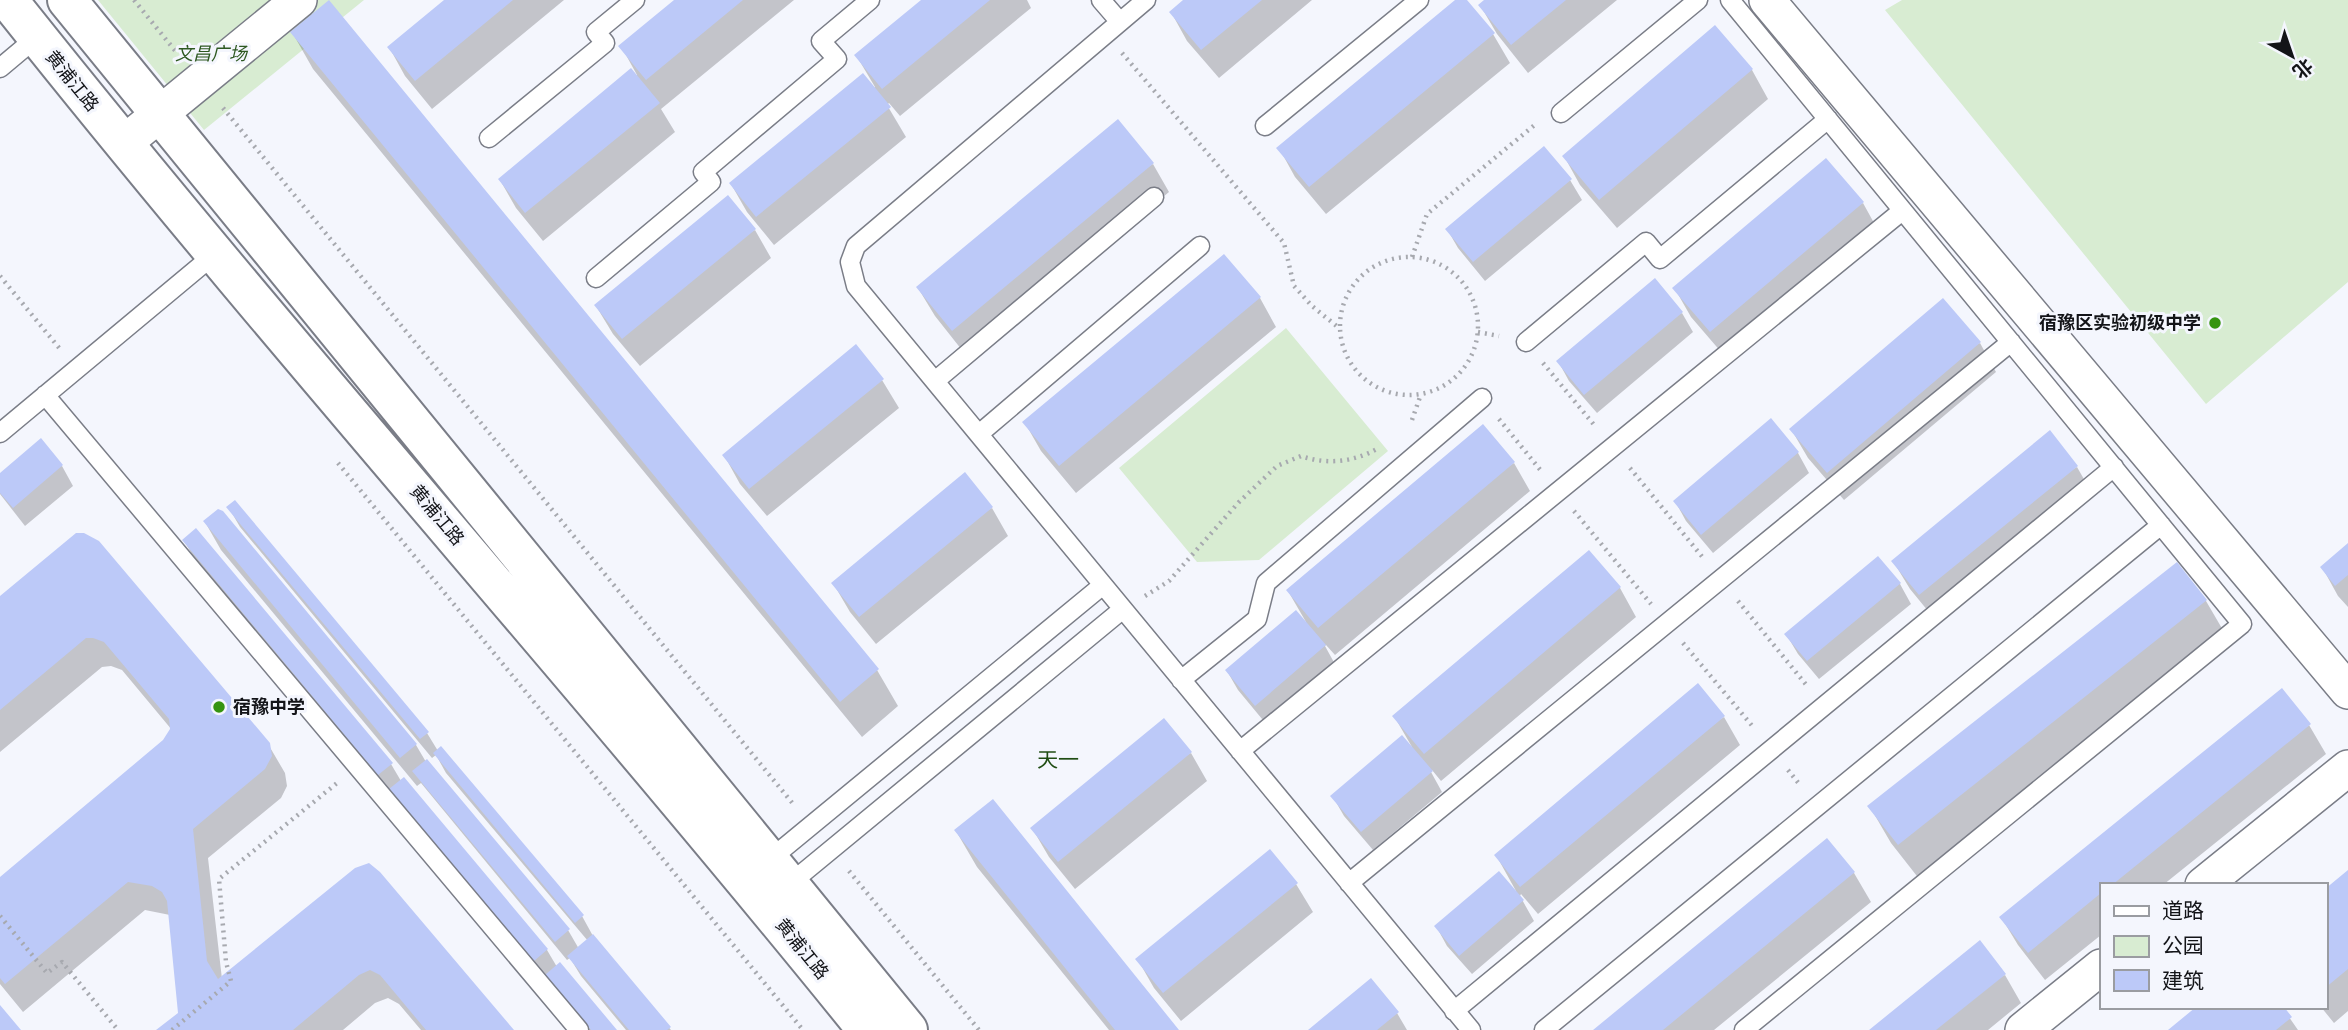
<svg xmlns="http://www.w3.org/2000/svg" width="2348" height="1030" font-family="'Noto Serif','Noto Sans SC',serif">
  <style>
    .green { fill: #d8ecd2 }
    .shadow { fill: #0003 }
    .building { fill: #bcc9f8 }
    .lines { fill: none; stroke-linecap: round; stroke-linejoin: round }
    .service-casing { stroke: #7a7d87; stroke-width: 21 }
    .minor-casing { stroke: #7a7d87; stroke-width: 38 }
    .tertiary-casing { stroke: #7a7d87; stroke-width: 42 }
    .path { stroke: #a7a9af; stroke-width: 4.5; stroke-dasharray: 2 5; stroke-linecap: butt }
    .service { stroke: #fff; stroke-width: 18 }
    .minor { stroke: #fff; stroke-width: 35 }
    .tertiary { stroke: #fff; stroke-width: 38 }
    .poi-dot { fill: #369410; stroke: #f4f6fd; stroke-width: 2.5 }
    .labels { text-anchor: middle; stroke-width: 6; stroke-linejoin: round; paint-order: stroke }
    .park-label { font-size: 18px; font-style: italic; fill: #2e5922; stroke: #f4f6fd }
    .street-label { font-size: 18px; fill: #131418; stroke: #f4f6fd }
    .poi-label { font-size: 18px; font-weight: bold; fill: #131418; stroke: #f4f6fd; text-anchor: end }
    .quarter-label { font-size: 21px; fill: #204d13; stroke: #f4f6fd }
  </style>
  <rect width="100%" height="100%" fill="#f4f6fd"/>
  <path class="green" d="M98 0H364L204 130Z
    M1902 0H2348V282L2206 404 1885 10Z
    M1286 328 1388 451 1259 560 1197 562 1119 468Z"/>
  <path class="shadow" d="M447 0H564L432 109 405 76 389 47Z
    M677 0H794L661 109 675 132 543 241 516 208 500 180 637 75 621 46Z
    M924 0H1027L1031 8 900 116 889 103 887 105 906 137 774 245 747 212 731 184 875 87 856 55Z
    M1185 0H1312L1219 78 1187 41 1171 12Z
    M1458 0H1465L1493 34 1510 63 1326 214 1295 177 1279 148Z
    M1487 0H1617L1528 73 1497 34 1480 5Z
    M1715 28 1752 70 1768 99 1617 228 1580 185 1564 156Z
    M292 32 877 670 898 706 862 737 313 69Z
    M1153 164 1169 192 969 359 935 316 918 288Z
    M1570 180 1582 200 1485 281 1458 248 1447 229Z
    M1863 203 1879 232 1728 360 1691 317 1675 289Z
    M755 230 771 258 640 366 613 334 596 306Z
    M1224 256 1260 298 1276 327 1076 493 1041 451 1025 423Z
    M1682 313 1693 332 1597 413 1569 381 1558 361Z
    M1980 343 1996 372 1844 500 1808 458 1791 429Z
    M882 380 899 408 767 516 740 484 724 455Z
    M1771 421 1798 453 1809 473 1713 553 1686 521 1675 501Z
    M1514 463 1530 491 1335 655 1326 645 1325 646 1336 666 1267 725 1238 690 1227 671 1306 622 1288 591Z
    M62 466 73 486 25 526 0 494V476Z
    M2077 467 2093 495 1937 622 1910 589 1893 561Z
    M229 508 427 733 438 751 582 916 593 936 671 1030H626L581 976 570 958 567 960 421 783 417 786 221 550 205 522 416 745 426 762 568 930 579 949 588 941 446 773 436 755 432 758 240 527Z
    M992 508 1008 536 876 644 850 612 833 583Z
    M76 535 268 744 285 773 287 786 281 798 208 858 222 979 356 869 512 1030H421L399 1004 388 998 375 1003 343 1030H159L179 1013 170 915 145 910 23 1012 0 984V879L164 741 172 730 122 670 111 666 102 667 0 752V599Z
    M184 540 391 764 401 781 403 779 547 950 557 967 615 1030H588L559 995 549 977 546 980 402 809 392 792 390 794 195 560Z
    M2348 545V607L2338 596 2322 567Z
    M1589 552 1620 588 1636 617 1441 781 1432 770 1431 772 1442 792 1373 850 1344 816 1333 797 1412 747 1394 716Z
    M1878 559 1900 584 1911 604 1819 679 1798 654 1786 634Z
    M2177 564 2206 601 2227 637 1920 880 1891 843 1870 807Z
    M1724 717 1740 745 1538 914 1521 894 1520 896 1534 921 1472 974 1447 946 1436 926 1516 891 1496 855Z
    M2309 725 2326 754 2163 885H2101V935L2045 980 2018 945 2001 917Z
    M1191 753 1207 781 1075 889 1049 857 1032 828Z
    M956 831 1177 1030H1109L977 867Z
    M1827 840 1854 873 1871 902 1714 1030H1596Z
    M2348 872V1011L2334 1023 2321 1007H2325V891Z
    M1296 884 1313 912 1181 1021 1154 988 1138 960Z
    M2005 975 2021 1003 1988 1030H1871Z
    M2282 1007 2298 1030H2170Z
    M1397 1013 1407 1030H1310Z"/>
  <path class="building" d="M329 0 879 669 840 702 290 32Z
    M444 0H513L415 81 387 47Z
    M674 0H743L646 80 618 46Z
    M921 0H990L882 89 854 55Z
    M1183 0H1262L1201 50 1169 12Z
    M1455 0H1467L1495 33 1309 187 1276 148Z
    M1484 0H1566L1511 45 1478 5Z
    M1715 25 1753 69 1599 200 1562 156Z
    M631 68 660 103 525 213 498 179Z
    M863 73 891 107 756 217 729 183Z
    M1118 119 1154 163 952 331 916 287Z
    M1544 146 1572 179 1473 262 1445 229Z
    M1826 158 1864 202 1710 332 1672 288Z
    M728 195 756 229 622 339 594 305Z
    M1224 254 1261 297 1059 466 1022 422Z
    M1655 278 1683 312 1584 395 1556 361Z
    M1943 298 1981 342 1827 473 1789 429Z
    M856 344 884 379 749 489 722 455Z
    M1771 418 1799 452 1701 535 1673 501Z
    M1483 424 1515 462 1318 628 1286 590Z
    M2050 430 2078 466 1919 595 1891 561Z
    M41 438 63 465 13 508 0 493V473Z
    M965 472 993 507 859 617 831 583Z
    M235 500 429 732 420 739 226 507Z
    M218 509 223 511 417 744 400 758 203 521Z
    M196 528 393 763 378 775 182 540Z
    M76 533H84L99 541 270 743 272 756 265 769 193 829 207 961 218 979 355 868 369 863 380 872 514 1030H426L380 975 370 970 359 975 293 1030H156L178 1013 167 901 162 892 152 886 128 882 5 984 0 978V877L163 740 170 729 169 719 104 642 93 638H86L0 710V596Z
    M2348 543V575L2335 586 2320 567Z
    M1589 550 1621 587 1424 754 1392 716Z
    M1878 556 1901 583 1807 661 1784 634Z
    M2177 562 2207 600 1898 845 1867 806Z
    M1296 610 1326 645 1255 706 1225 670Z
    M1698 683 1725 716 1520 887 1494 855Z
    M2282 688 2311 724 2112 885H2101V893L2028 953 1999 917Z
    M1164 718 1192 752 1058 862 1030 828Z
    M1402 735 1433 771 1361 832 1330 796Z
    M441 746 584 915 575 923 433 753Z
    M427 759 570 929 555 942 412 771Z
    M404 777 548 949 534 961 389 789Z
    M993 799 1179 1030H1115L954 830Z
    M1827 838 1855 872 1663 1030H1593Z
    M1270 849 1298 883 1163 993 1135 959Z
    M2348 870V969L2325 988V889Z
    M1499 871 1524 900 1459 956 1434 926Z
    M593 934 671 1027 667 1030H629L567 956Z
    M1980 940 2006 974 1936 1030H1869Z
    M560 962 617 1030H591L545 975Z
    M1371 978 1399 1012 1377 1030H1308Z
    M0 1005 21 1030H0Z
    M2196 1007H2284L2292 1017 2276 1030H2168Z"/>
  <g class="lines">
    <g class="service-casing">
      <path id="service" d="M1101 0 1120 22
        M1146 0 856 246 850 262 856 286 1471 1030
        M1730 0 2242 624 1744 1030
        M0 68 37 37
        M1561 113 1698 0
        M1265 126 1419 0
        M489 138 605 43 596 32 635 0
        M596 278 711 182 703 172 837 59 821 41 870 0
        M1526 342 1646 242 1660 259 1828 119
        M935 381 1154 197
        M45 395 579 1030
        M0 433 216 253
        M979 434 1200 246
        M1181 680 1257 619 1266 583 1482 398
        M1240 751 1902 211
        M768 861 1103 585
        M1349 883 2011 342
        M787 886 1123 609
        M1454 1011 2114 467
        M1544 1030 2161 525"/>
    </g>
    <g class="minor-casing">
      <path id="minor" d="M1767 0 2348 691
        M123 144 299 0
        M2203 885 2348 768
        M2023 1030 2101 967"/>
    </g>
    <g class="tertiary-casing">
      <path id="tertiary" d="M8 0C286 350 586 682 867 1030
        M67 0 908 1030"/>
    </g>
    <path class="path" d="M134 0 177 53
      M1122 53 1284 243 1294 286 1312 306 1339 328
      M223 108 794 805
      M1412 257 1427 214 1537 123
      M1340 326a69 69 0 1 1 138 0a69 69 0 1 1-138 0Z
      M0 276 60 349
      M1478 332 1499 336
      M1543 363 1595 426
      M1499 419 1542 472
      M1412 420 1421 394
      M338 463 803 1030
      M1630 468 1704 559
      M1574 511 1651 604
      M1145 596 1169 581 1239 502 1277 466 1301 456C1327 465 1353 462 1377 449
      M1738 601 1808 687
      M1683 643 1754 728
      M1788 770 1800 785
      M849 871 979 1030
      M0 916 47 973 62 962 118 1030
      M172 1030 231 981 226 962 219 879 337 783"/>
    <use href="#service" class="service"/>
    <use href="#minor" class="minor"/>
    <use href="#tertiary" class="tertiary"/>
  </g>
  <g class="poi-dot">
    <circle cx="2215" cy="323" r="7"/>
    <circle cx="219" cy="707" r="7"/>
  </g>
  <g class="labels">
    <g class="park-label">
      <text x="211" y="60">文昌广场</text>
    </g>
    <g class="street-label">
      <text transform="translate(72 81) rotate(51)" y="6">黄浦江路</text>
      <text transform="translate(437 515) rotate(50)" y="6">黄浦江路</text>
      <text transform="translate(802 949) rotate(51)" y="6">黄浦江路</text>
    </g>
    <g class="poi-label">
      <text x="2201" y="329">宿豫区实验初级中学</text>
      <text x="233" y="713" text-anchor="start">宿豫中学</text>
    </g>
    <g class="quarter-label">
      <text x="1058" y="767">天一</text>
    </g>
  </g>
  <rect x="2100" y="883" width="228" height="126" fill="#f4f6fd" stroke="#9a9ca1" stroke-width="2"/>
  <rect x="2114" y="906" width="35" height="10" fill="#ffffff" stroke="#9a9ca1" stroke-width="2"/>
  <text x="2162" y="918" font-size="21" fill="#131418">道路</text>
  <rect x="2114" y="936" width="35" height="21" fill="#d8ecd2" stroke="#9a9ca1" stroke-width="2"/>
  <text x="2162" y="953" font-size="21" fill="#131418">公园</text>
  <rect x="2114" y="970" width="35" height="21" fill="#bcc9f8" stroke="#9a9ca1" stroke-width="2"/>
  <text x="2162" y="988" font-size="21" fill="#131418">建筑</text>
  <g transform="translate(2292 56) rotate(140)" stroke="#f4f6fd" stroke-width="5" paint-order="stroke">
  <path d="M0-5L12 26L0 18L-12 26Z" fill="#131418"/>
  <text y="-10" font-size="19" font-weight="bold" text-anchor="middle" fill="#131418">北</text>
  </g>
</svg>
